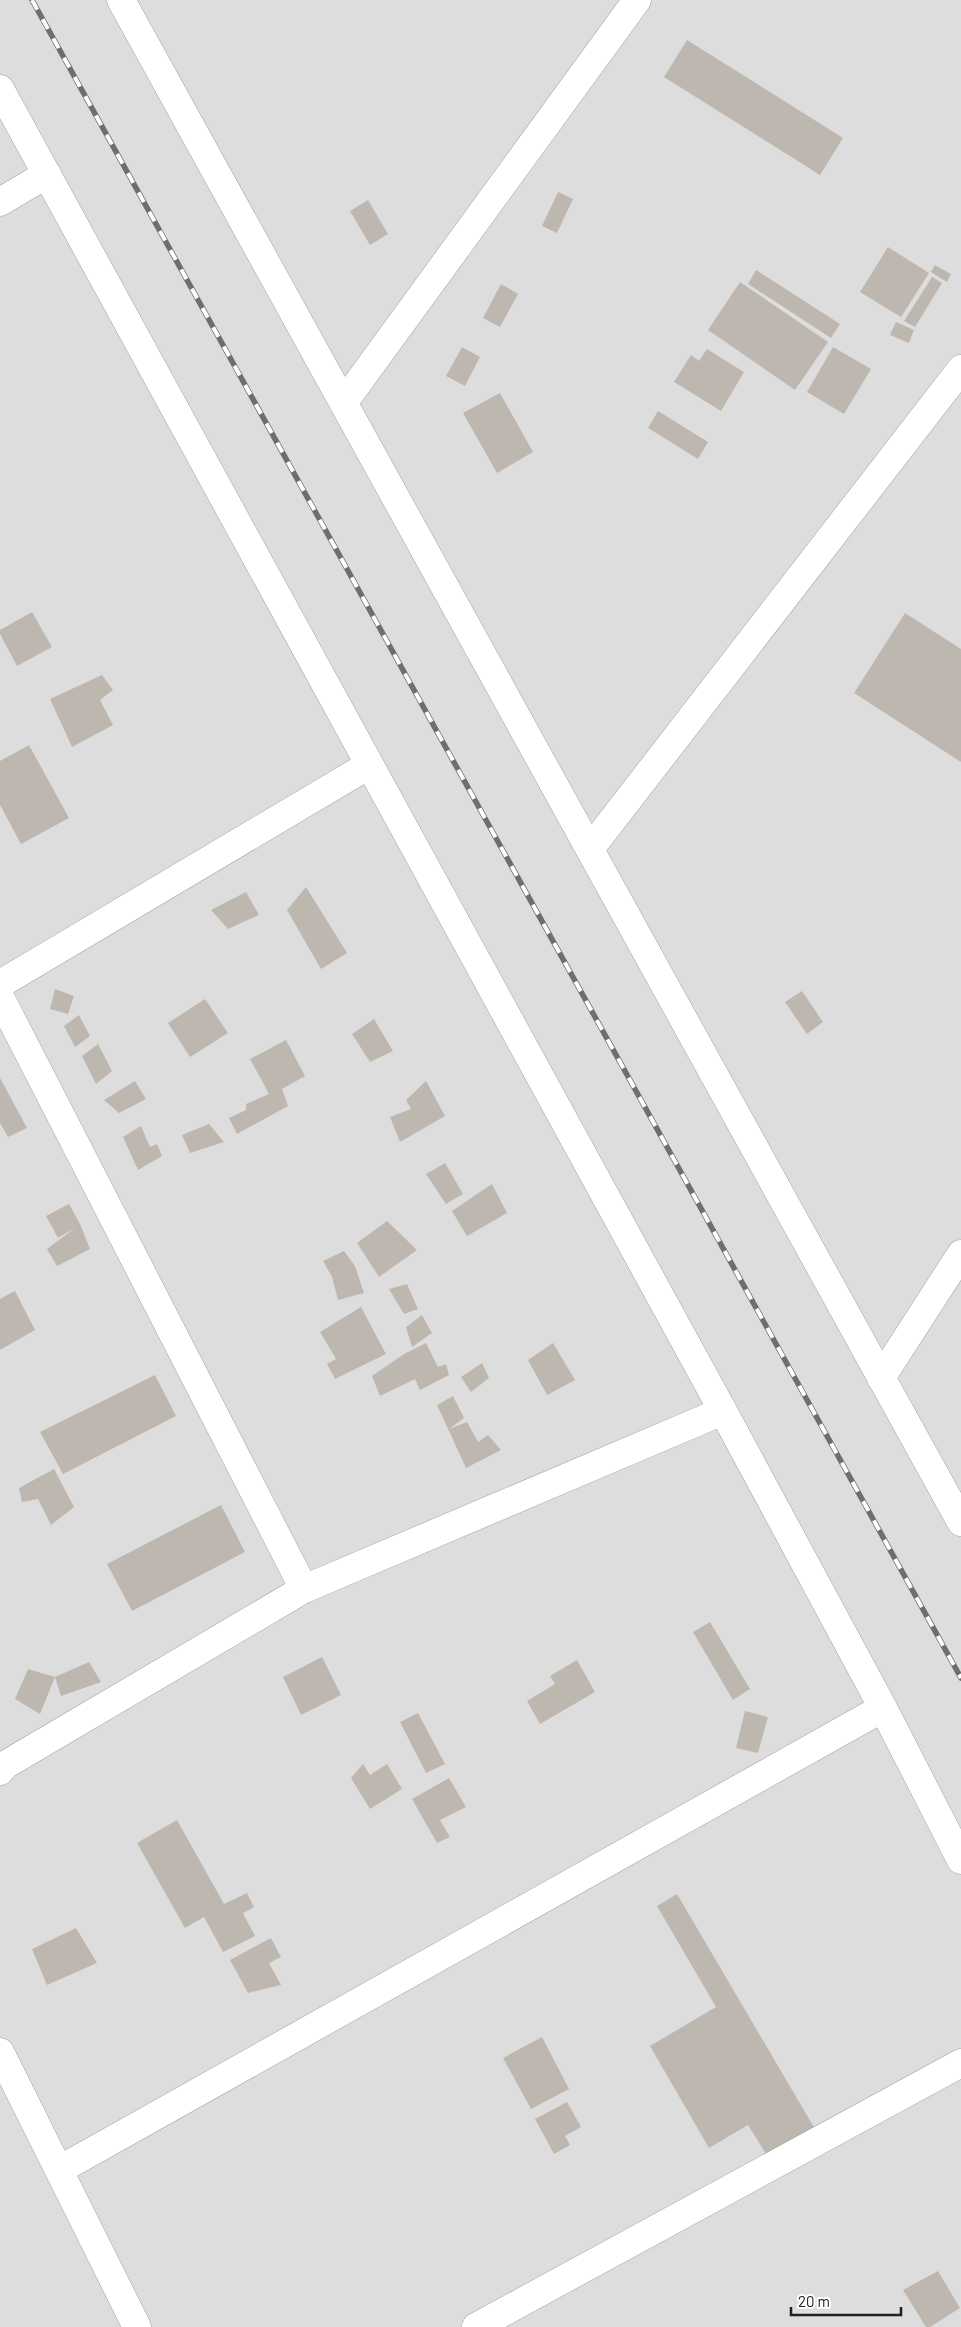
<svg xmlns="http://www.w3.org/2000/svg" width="961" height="2327" font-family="Barlow,sans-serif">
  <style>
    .residential { fill: #dedddd }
    .building { fill: #bdb7b0 }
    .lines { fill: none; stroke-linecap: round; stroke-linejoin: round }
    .minor-casing { stroke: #a4a4a4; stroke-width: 29 }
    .minor { stroke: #fff; stroke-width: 28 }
    .rail-casing { stroke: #6e6e6e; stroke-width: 5.5 }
    .rail { stroke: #fff; stroke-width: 4; stroke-dasharray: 11; stroke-linecap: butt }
  </style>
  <rect width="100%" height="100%" fill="#f0eee7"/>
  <path class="residential" d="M0 0H961V2327H0Z"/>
  <path class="building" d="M687 40 843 138 820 175 664 77Z
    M558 192 573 199 557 233 542 226Z
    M368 200 388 234 370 245 350 211Z
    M888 247 929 273 901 317 860 292Z
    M935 265 951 274 947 282 931 272Z
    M756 270 840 324 831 338 748 284Z
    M932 277 942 283 915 327 904 321Z
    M740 282 828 342 795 390 708 330Z
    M501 284 518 294 500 327 483 318Z
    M896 322 914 330 909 343 890 335Z
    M462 347 480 357 465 386 446 376Z
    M833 347 871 369 844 414 807 392Z
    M707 349 744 372 721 411 674 382 691 355 699 361Z
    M500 393 533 452 497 473 463 413Z
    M658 411 708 442 698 459 648 428Z
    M32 612 52 647 17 666 0 634V630Z
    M905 613 961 649V762L854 693Z
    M102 675 113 690 100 700 113 725 72 747 50 699Z
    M29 745 69 818 21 844 0 805V761Z
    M306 887 347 953 321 969 287 910Z
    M246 892 259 915 228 929 211 910Z
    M55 989 74 996 68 1014 50 1009Z
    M802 991 823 1022 807 1034 785 1002Z
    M205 999 228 1033 190 1057 168 1023Z
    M79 1015 90 1036 75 1047 64 1026Z
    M374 1019 393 1051 370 1062 352 1034Z
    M286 1040 305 1076 282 1089 288 1106 237 1134 229 1118 246 1110V1104L269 1094 250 1059Z
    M98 1044 112 1071 96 1084 82 1056Z
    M0 1078 27 1128 8 1137 0 1123Z
    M135 1081 146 1099 119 1113 104 1100Z
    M426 1081 445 1116 400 1142 390 1117 411 1109 406 1100Z
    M209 1124 224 1142 190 1153 182 1135Z
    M141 1126 150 1147 157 1144 162 1156 138 1170 123 1137Z
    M445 1163 463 1194 446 1204 426 1174Z
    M492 1184 507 1213 467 1236 452 1211Z
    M69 1204 80 1224 90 1249 57 1266 47 1249 76 1227 58 1238 46 1216Z
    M387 1221 417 1250 379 1277 357 1243Z
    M344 1251 355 1266 364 1293 338 1300 332 1277 323 1261Z
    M407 1284 418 1309 404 1314 389 1289Z
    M15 1291 35 1330 0 1350V1299Z
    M361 1307 386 1354 335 1379 327 1364 336 1359 320 1332Z
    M422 1315 432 1333 412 1347 406 1327Z
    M426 1343 438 1367 446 1364 449 1375 420 1390 415 1379 380 1396 372 1376 404 1354Z
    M553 1343 575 1380 547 1395 528 1360Z
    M482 1363 489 1378 471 1392 461 1377Z
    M155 1375 176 1416 63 1474 40 1432Z
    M453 1396 464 1418 449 1429 467 1422 478 1442 488 1435 501 1450 466 1468 437 1405Z
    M54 1469 74 1507 51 1525 38 1499 22 1502 19 1488Z
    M221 1505 245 1552 132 1611 107 1564Z
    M710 1622 750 1689 733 1700 693 1632Z
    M322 1657 341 1695 301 1715 283 1677Z
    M577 1660 595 1692 540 1724 527 1701 555 1684 550 1676Z
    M89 1662 101 1682 61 1696 55 1677Z
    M28 1669 55 1677 40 1714 15 1699Z
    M745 1711 768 1717 758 1753 736 1748Z
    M418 1713 445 1764 426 1773 400 1722Z
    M363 1764 370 1775 387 1764 402 1789 370 1809 351 1778Z
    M449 1778 466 1807 440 1820 450 1837 437 1843 412 1799Z
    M177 1820 224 1904 247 1893 254 1907 243 1913 255 1936 223 1952 204 1917 185 1928 137 1843Z
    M677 1894 815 2129 768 2157 748 2125 709 2148 650 2046 716 2007 657 1906Z
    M76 1928 97 1963 47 1985 32 1949Z
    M271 1938 281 1957 269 1963 281 1985 248 1993 230 1960Z
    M542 2037 569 2089 531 2109 503 2058Z
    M567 2102 581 2127 565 2136 570 2145 554 2154 535 2119Z
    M938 2271 960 2308 930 2327H926L903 2290Z"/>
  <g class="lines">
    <g class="minor-casing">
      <path id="minor" d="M121 0 961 1522
        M0 89 723 1411 883 1708 961 1860
        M0 202 47 174
        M344 402 637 0
        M590 849 961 369
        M0 984 369 765
        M0 997 304 1589
        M881 1378 961 1254
        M0 1771 5 1765 304 1589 723 1411
        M0 2052 137 2327
        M59 2170 883 1708
        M476 2327 961 2063"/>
    </g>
    <use href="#minor" class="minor"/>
    <g class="rail-casing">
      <path id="rail" d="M32 0 961 1678"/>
    </g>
    <use href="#rail" class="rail"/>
  </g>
  <path d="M791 2307v8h110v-8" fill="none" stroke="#202020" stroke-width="2.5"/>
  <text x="798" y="2307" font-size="15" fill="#202020" stroke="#ffffff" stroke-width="4" paint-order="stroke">20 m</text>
</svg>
